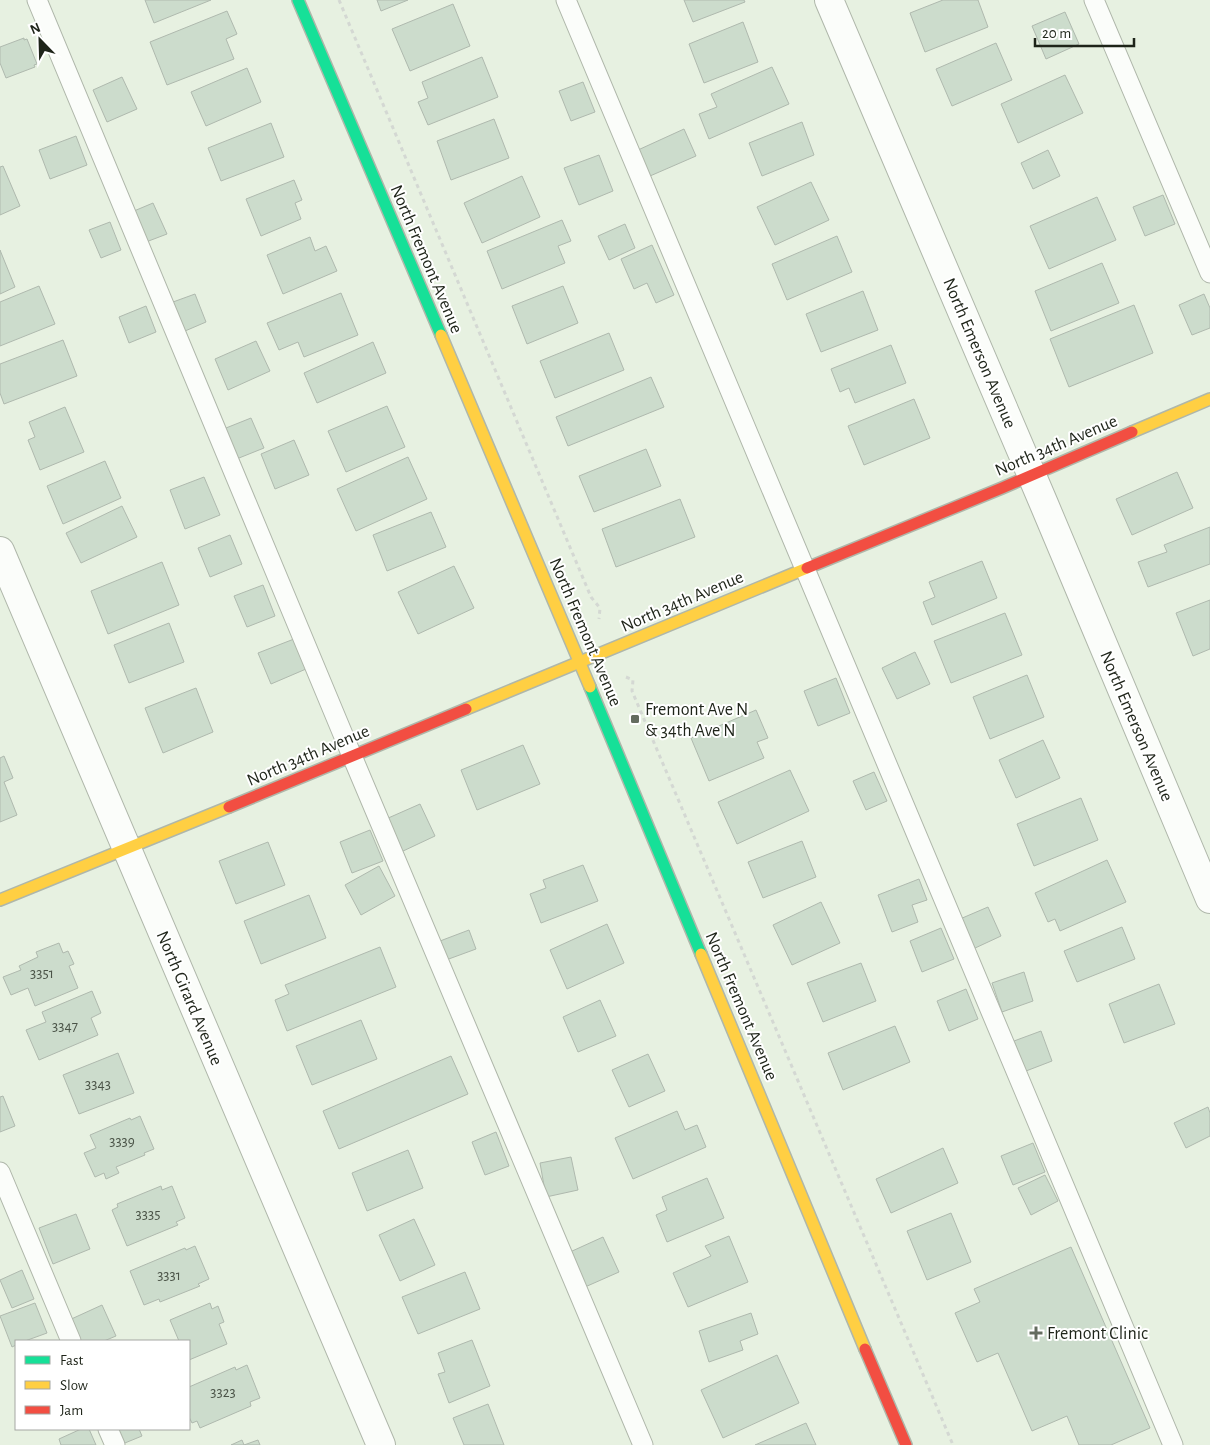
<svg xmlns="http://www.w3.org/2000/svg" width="1210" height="1445" font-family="'Alegreya Sans',sans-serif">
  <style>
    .building { fill: #ccdccc; stroke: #afb9ae }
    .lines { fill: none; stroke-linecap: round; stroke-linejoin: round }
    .lane-casing { stroke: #afb7aa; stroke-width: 21 }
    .street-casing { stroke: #afb7aa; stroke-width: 30 }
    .fast-casing { stroke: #afb7aa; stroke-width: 14 }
    .slow-casing { stroke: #afb7aa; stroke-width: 14 }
    .jam-casing { stroke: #afb7aa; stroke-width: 14 }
    .path { stroke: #d4d8d3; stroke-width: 3; stroke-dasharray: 4 4; stroke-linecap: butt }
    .lane { stroke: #fbfdfa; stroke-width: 19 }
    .street { stroke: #fbfdfa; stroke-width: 28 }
    .fast { stroke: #16e098; stroke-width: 11 }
    .slow { stroke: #ffcf43; stroke-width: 11 }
    .jam { stroke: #f24e42; stroke-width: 11 }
    .poi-dot { fill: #646c5f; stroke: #fff; stroke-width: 2 }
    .labels { text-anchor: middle; stroke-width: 4; stroke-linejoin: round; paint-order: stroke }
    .number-label { font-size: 15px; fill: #4a5347 }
    .street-label { font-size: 18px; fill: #1e2419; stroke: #fff }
    .poi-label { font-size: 18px; fill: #1e2419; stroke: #fff; text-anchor: start }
  </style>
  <rect width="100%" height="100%" fill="#e7f1e1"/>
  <path class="building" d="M145 0H211L154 23Z
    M377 0H408L381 11Z
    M684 0H744L745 2 693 22Z
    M943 0H978L988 27 925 52 910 13Z
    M453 4 470 46 410 71 392 29Z
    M227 11 237 34 226 39 234 59 167 85 150 42Z
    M1065 12 1079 44 1046 59 1032 26Z
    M743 22 758 62 704 83 689 44Z
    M24 38V40L27 39 37 64 34 65 35 67 6 78 0 63V47Z
    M996 43 1012 80 952 106 936 69Z
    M482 57 498 97 428 125 418 102 428 98 422 82Z
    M772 67 789 104 709 139 699 114 717 107 711 94Z
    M247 68 261 102 206 126 191 92Z
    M1065 75 1083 113 1018 143 1001 104Z
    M122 77 137 109 107 122 93 90Z
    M583 82 595 112 571 121 559 91Z
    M494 119 509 158 451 180 437 141Z
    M802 122 814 155 762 176 749 143Z
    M271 123 284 157 221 181 208 148Z
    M684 129 696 156 650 176 638 150Z
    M76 136 87 165 50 179 39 150Z
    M1048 150 1060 176 1033 189 1021 163Z
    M599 155 613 191 579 205 564 168Z
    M3 166 20 206 0 215V167Z
    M522 176 540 217 482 243 464 203Z
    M294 180 302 200 295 203 301 219 261 236 246 199Z
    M811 182 829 220 775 245 757 207Z
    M1163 195 1175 224 1145 236 1133 207Z
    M1097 197 1116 240 1049 269 1030 226Z
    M153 203 167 234 146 242 134 211Z
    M562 220 571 241 558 246 565 263 502 289 487 251Z
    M110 222 121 250 101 258 89 230Z
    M625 224 635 248 609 260 598 236Z
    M837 236 852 272 787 300 772 264Z
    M310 237 315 251 326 246 337 271 283 294 267 255Z
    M652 245 674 295 656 303 647 283 634 289 621 259Z
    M0 250 15 287 0 294Z
    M1102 263 1119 303 1051 331 1035 291Z
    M39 286 55 324 0 346V302Z
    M563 286 578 323 527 344 512 306Z
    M863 291 878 330 821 352 806 314Z
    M341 293 358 335 304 357 298 342 279 350 267 323Z
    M195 294 206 322 185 331 173 302Z
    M1204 294 1210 308V328L1192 335 1179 305Z
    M1134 305 1153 353 1069 387 1050 339Z
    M146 306 156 332 129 343 119 317Z
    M609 333 624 370 555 398 540 361Z
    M63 340 77 376 4 404 0 393V364Z
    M256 341 270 371 228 390 215 359Z
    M373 342 386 373 317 403 304 373Z
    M891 345 906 383 855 403 849 388 840 392 831 369Z
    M651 377 664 407 568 446 556 417Z
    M914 399 930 438 864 465 848 426Z
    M387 406 405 447 346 472 328 431Z
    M65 407 84 452 40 470 28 440 35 437 29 422Z
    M251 418 264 448 234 460 221 430Z
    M294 440 309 475 275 489 261 454Z
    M646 449 661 486 594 512 579 476Z
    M408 457 427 499 356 531 337 489Z
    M105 461 121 498 63 524 47 486Z
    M1177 472 1193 508 1132 535 1116 499Z
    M204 477 220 515 185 529 170 490Z
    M680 499 695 537 616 567 602 529Z
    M122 506 137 537 81 563 66 533Z
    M431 512 446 547 387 571 373 535Z
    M1210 527V564L1148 587 1138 562 1167 552 1164 545Z
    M230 535 242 564 210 577 198 548Z
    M982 561 997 598 932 625 923 602 935 597 929 582Z
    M162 562 179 605 108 634 91 591Z
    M454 566 474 608 418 634 398 592Z
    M263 585 275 616 247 627 234 596Z
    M1210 600V649L1193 656 1176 613Z
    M1005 613 1022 655 951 683 934 641Z
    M169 623 184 662 129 683 114 645Z
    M294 639 306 669 271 684 258 653Z
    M915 652 930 684 897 699 882 668Z
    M1027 675 1044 717 990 739 973 697Z
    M836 678 850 713 818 726 804 691Z
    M196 688 213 732 163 753 145 708Z
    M756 710 768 738 757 742 764 758 709 781 691 738Z
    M1043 740 1060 778 1016 798 999 760Z
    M523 745 540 784 477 810 461 770Z
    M4 756 13 778 4 782 17 815 0 822V758Z
    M790 770 809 811 737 844 718 802Z
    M874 772 887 801 866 810 853 781Z
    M1081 798 1098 840 1034 866 1017 824Z
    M420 804 435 836 401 852 386 819Z
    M370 830 383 861 352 873 340 842Z
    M802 841 816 877 763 898 748 862Z
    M268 842 285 885 236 904 219 861Z
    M1107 860 1126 902 1060 931 1055 919 1048 922 1035 893Z
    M583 865 598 901 541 923 530 894 546 888 543 880Z
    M379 866 395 896 361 915 345 885Z
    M919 879 927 900 912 905 918 922 892 932 878 895Z
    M309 895 326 938 261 964 244 921Z
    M821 902 840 943 792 965 773 925Z
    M988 907 1001 936 973 949 960 919Z
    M607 924 624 963 567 989 550 950Z
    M1122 927 1135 959 1077 982 1064 951Z
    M941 928 954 959 922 972 910 941Z
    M469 930 476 949 446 960 440 941Z
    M59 943 63 953 68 951 74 964 69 966 78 988 35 1006 28 988 11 995 3 977 21 970 19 966 38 957 36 952Z
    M380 947 396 987 287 1031 275 1000 289 994 285 985Z
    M861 963 876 1001 823 1022 807 983Z
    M1024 972 1033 1001 1002 1012 992 983Z
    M1159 984 1175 1024 1124 1043 1109 1004Z
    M966 989 978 1019 949 1031 937 1001Z
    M92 991 101 1013 91 1018 98 1035 39 1060 26 1030 46 1022 42 1012Z
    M600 1000 616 1036 578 1052 563 1017Z
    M361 1020 377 1059 312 1085 296 1046Z
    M895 1026 910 1062 843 1090 828 1053Z
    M1041 1031 1052 1061 1026 1071 1014 1041Z
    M118 1053 134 1093 79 1114 63 1075Z
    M648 1054 665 1091 629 1107 612 1070Z
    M451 1056 468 1094 339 1149 323 1111Z
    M3 1096 15 1126 0 1132V1097Z
    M1208 1107 1210 1113V1136L1186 1148 1174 1123Z
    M677 1111 685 1130 697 1125 706 1147 633 1179 615 1138Z
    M140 1116 154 1149 144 1153 145 1155 116 1167 119 1173 106 1179 104 1173 95 1177 84 1153 96 1148 90 1135 130 1118 131 1120Z
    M496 1132 509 1166 485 1175 472 1142Z
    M1033 1143 1045 1172 1013 1185 1001 1156Z
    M943 1148 958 1183 891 1213 876 1179Z
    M408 1150 423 1188 367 1211 352 1173Z
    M571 1157 578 1190 546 1197 540 1163Z
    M1045 1175 1058 1201 1031 1215 1018 1188Z
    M707 1178 724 1218 667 1242 656 1215 667 1210 662 1197Z
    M161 1186 162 1190 172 1186 185 1218 176 1222 178 1225 127 1246 112 1210 118 1207 117 1204Z
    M951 1213 971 1262 927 1280 907 1231Z
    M76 1214 90 1249 53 1264 39 1228Z
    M414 1219 435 1265 400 1281 379 1235Z
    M729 1236 748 1282 688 1307 673 1273 711 1256 705 1246Z
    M603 1237 619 1272 585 1287 570 1252Z
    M195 1246 209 1279 198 1284 200 1286 160 1302 159 1299 144 1305 130 1271 185 1248 186 1250Z
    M1071 1247 1150 1428 1111 1445H1079L1067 1416 1032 1431 998 1353 977 1362 955 1313 980 1302 974 1289Z
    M22 1270 34 1299 12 1308 0 1280Z
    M465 1272 480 1309 418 1334 402 1297Z
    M35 1303 47 1333 25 1341H16V1345L12 1347 0 1316Z
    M210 1303 212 1309 218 1306 224 1322 219 1324 227 1344 189 1360V1341H179L170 1320Z
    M102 1305 116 1336 104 1341H76L67 1321Z
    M751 1313 758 1334 740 1341 743 1350 709 1362 699 1331Z
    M472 1340 490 1386 449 1403 438 1374 445 1372 438 1353Z
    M777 1355 799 1403 723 1438 701 1390Z
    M247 1365 260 1398 250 1402 251 1406 200 1428 197 1421 192 1423 189 1417V1387L235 1367 236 1370Z
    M488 1404 504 1445H464L453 1418Z
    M806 1423 816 1445H755Z
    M81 1429H89L96 1445H61L59 1439Z
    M113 1429H139L142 1436 120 1445Z
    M242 1440 244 1445 258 1440 260 1445H231Z"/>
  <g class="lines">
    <g class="lane-casing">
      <path id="lane" d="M37 0 352 756 643 1445
        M566 0 1173 1445
        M1094 0 1210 273
        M0 1172 71 1341
        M108 1429 115 1445"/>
    </g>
    <g class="street-casing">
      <path id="street" d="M829 0 1044 504 1210 899
        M0 551 381 1445"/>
    </g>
    <g class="fast-casing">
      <path id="fast" d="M298 0 441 335
        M590 687 701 954"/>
    </g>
    <g class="slow-casing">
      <path id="slow" d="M441 335 590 687
        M1132 432 1210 399
        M466 709 807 568
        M0 900 229 807
        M701 954 865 1349"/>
    </g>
    <g class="jam-casing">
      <path id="jam" d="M807 568 1002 488 1132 432
        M229 807 466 709
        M865 1349 906 1445"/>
    </g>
    <path class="path" d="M339 0 591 597 600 608 599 619
      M626 677 633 680 632 691 953 1445"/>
    <use href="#lane" class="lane"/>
    <use href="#street" class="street"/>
    <use href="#fast" class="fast"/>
    <use href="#slow" class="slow"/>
    <use href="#jam" class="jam"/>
  </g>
  <g class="poi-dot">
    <rect x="630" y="714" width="10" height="10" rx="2.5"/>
    <path d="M1033.5 1325.5h5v5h5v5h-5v5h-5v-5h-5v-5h5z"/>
  </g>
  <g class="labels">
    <g class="number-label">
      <text x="42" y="978">3351</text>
      <text x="65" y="1031">3347</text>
      <text x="98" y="1089">3343</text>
      <text x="122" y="1146">3339</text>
      <text x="148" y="1219">3335</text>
      <text x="169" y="1280">3331</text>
      <text x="223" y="1397">3323</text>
    </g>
    <g class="street-label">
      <text transform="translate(427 259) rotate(67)" y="6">North Fremont Avenue</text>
      <text transform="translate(980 353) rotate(67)" y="6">North Emerson Avenue</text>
      <text transform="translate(1056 445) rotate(-23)" y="6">North 34th Avenue</text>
      <text transform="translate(682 601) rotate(-23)" y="6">North 34th Avenue</text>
      <text transform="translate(586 632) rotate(67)" y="6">North Fremont Avenue</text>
      <text transform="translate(1137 726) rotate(67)" y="6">North Emerson Avenue</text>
      <text transform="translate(308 755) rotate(-23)" y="6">North 34th Avenue</text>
      <text transform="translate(190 998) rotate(67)" y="6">North Girard Avenue</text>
      <text transform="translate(742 1006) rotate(67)" y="6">North Fremont Avenue</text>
    </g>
    <g class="poi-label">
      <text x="645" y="715">Fremont Ave N<tspan x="645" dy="21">&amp; 34th Ave N</tspan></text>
      <text x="1047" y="1339">Fremont Clinic</text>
    </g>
  </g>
  <rect x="15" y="1340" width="175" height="90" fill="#ffffff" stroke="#a5a7a3"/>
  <rect x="25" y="1356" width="25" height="8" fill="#16e098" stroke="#a5a7a3"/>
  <text x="60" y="1365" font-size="15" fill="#1e2419">Fast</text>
  <rect x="25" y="1381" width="25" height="8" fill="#ffcf43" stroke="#a5a7a3"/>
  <text x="60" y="1390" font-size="15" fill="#1e2419">Slow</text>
  <rect x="25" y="1406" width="25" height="8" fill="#f24e42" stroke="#a5a7a3"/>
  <text x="60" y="1415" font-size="15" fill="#1e2419">Jam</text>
  <g transform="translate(40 40) rotate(337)" stroke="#ffffff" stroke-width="4" paint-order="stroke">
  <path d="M0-4L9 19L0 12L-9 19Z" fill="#1e2419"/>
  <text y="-8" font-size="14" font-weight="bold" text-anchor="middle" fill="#1e2419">N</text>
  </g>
  <path d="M1035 38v8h99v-8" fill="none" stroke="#1e2419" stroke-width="2.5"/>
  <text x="1042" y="38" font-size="15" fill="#1e2419" stroke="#ffffff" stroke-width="4" paint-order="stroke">20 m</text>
</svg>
